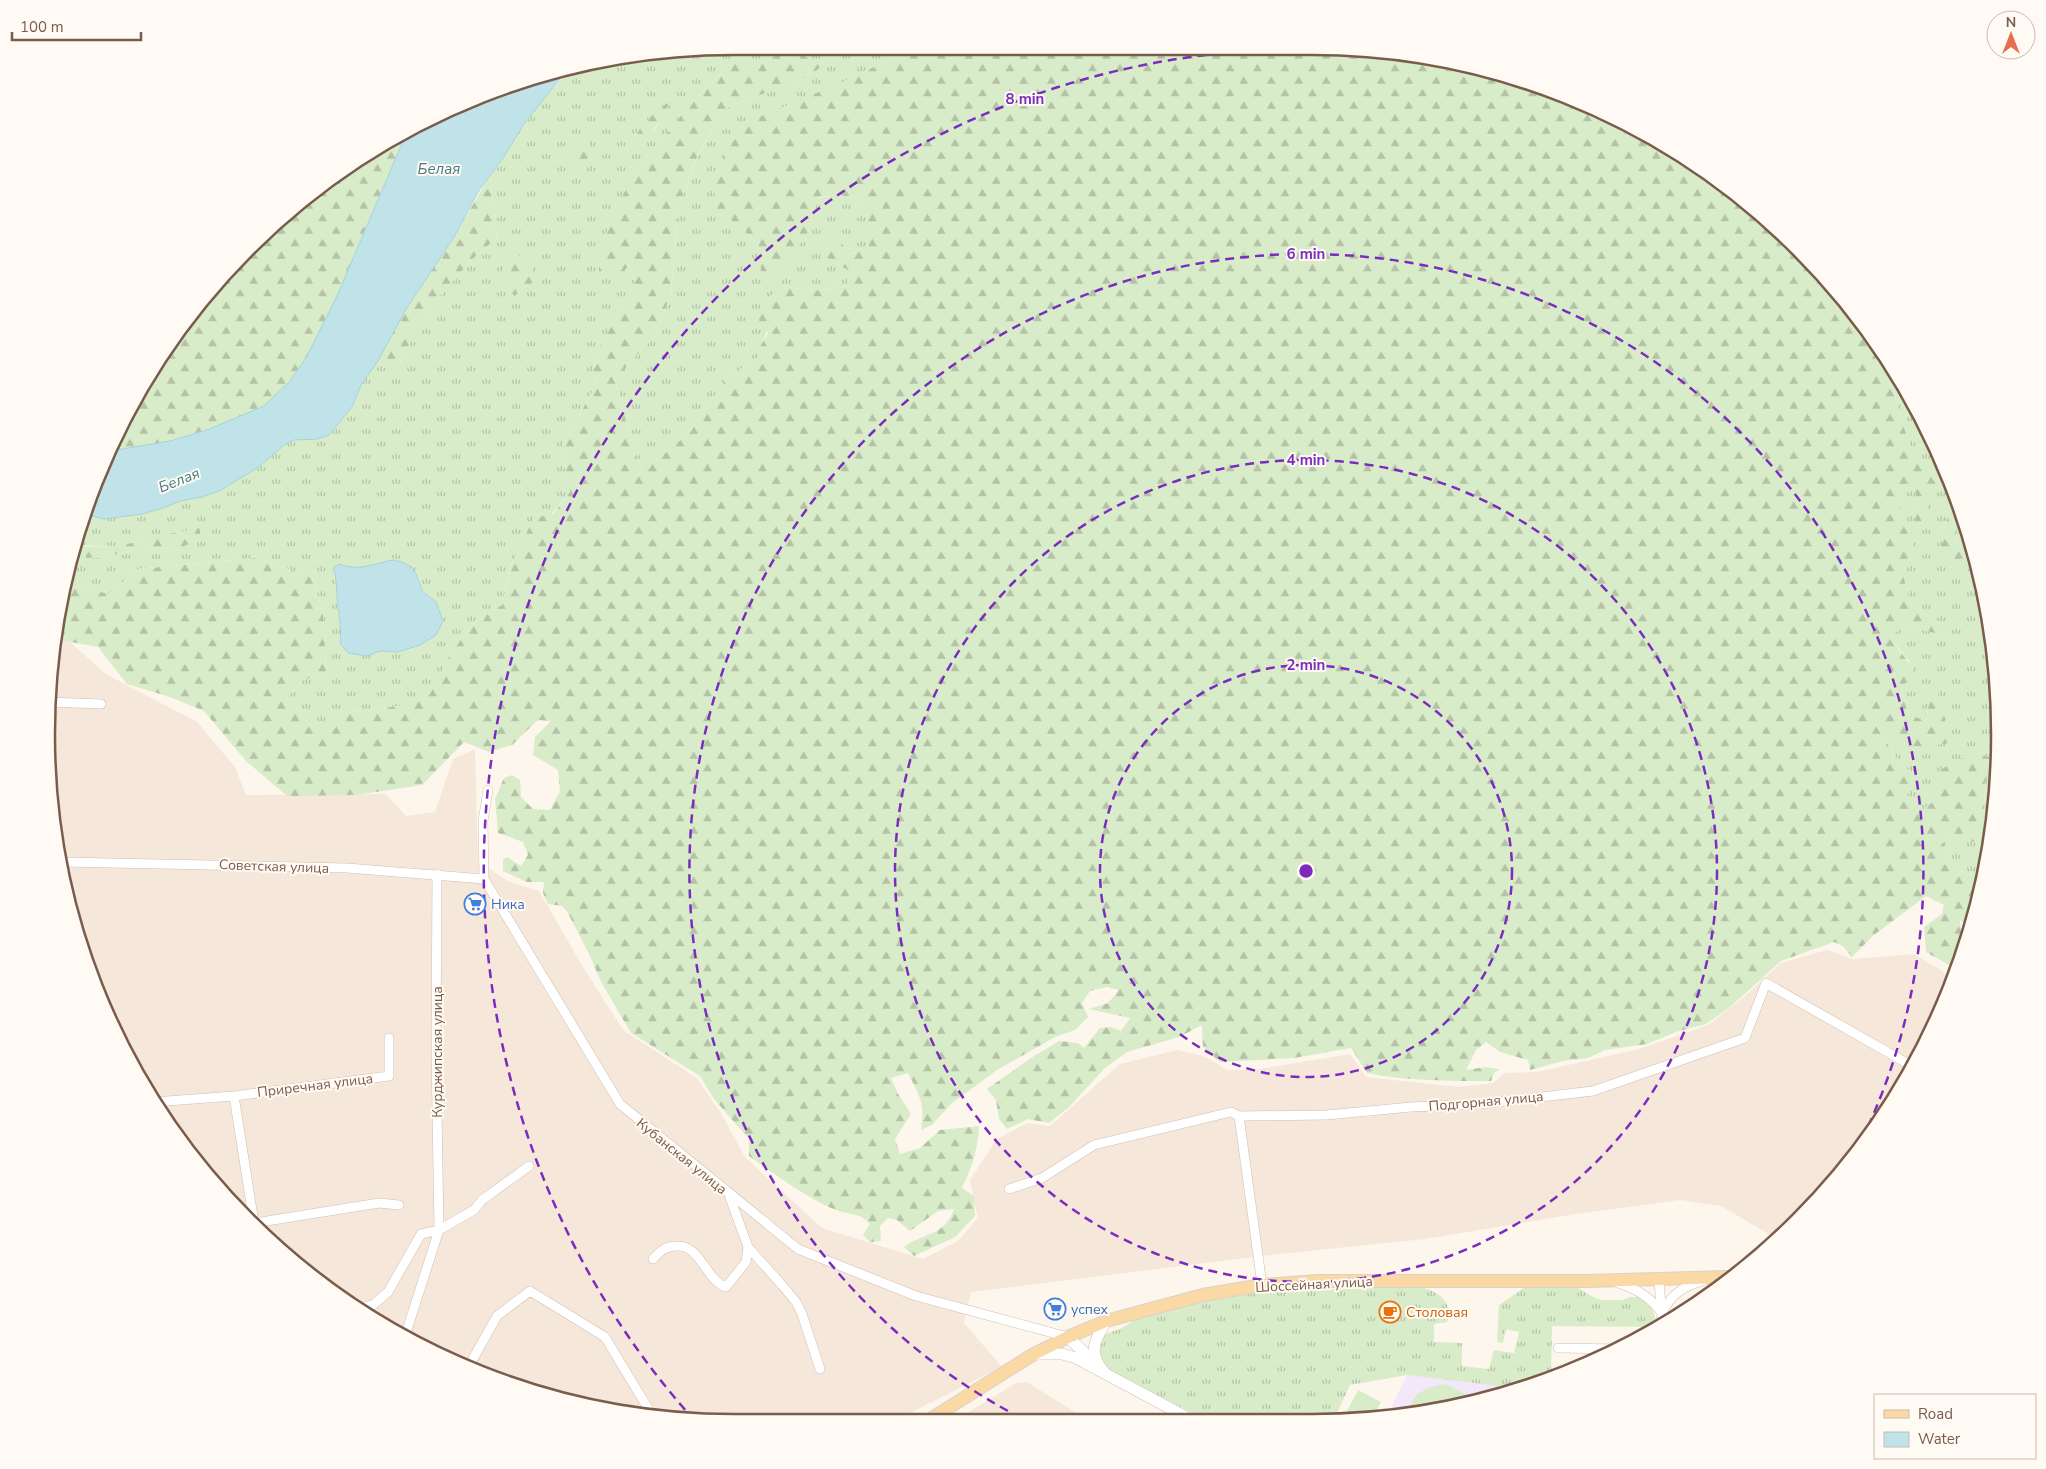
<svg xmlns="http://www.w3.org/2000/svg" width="2046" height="1469" font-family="'Nunito Sans',sans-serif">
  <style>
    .residential { fill: #f5e8da }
    .education { fill: #f3e8fa }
    .grass { fill: url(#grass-tufts); fill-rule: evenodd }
    .forest { fill: url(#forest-firs) }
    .green { fill: #d8ecc9 }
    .water { fill: #bfe3e8; stroke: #a5d3da }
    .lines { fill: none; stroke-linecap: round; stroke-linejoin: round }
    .street-casing { stroke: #d1beb0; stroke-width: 10 }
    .secondary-casing { stroke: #d6c0b0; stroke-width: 12 }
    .primary-casing { stroke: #dad1cd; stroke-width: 14 }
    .street { stroke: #fff; stroke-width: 9 }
    .secondary { stroke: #fff; stroke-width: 11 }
    .primary { stroke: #fbd9a5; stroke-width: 12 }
    .ring { fill: none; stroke: #7b2cbf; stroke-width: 2.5; stroke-dasharray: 9 6 }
    .labels { text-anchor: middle; stroke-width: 4; stroke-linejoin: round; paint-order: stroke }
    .street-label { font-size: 14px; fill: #7a5c4d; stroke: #fffaf3 }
    .shop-label { font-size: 14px; fill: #366cbe; stroke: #fffaf3; text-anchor: start }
    .food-label { font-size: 14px; fill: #c56008; stroke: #fffaf3; text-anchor: start }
    .water-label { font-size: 15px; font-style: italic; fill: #437c86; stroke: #fffaf3 }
    .rim { fill: none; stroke: #7a5c4d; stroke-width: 2.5 }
    .centre { fill: #7b2cbf; stroke: #fffaf3; stroke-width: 2.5 }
    .ring-label { font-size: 15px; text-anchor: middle; font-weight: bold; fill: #7b2cbf; stroke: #fffaf3; stroke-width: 4; stroke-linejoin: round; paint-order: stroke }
  </style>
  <defs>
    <pattern id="grass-tufts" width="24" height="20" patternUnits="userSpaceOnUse" patternTransform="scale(1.25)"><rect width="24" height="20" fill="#d8ecc9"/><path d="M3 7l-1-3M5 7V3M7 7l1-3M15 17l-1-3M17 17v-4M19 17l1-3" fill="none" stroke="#b4c2a5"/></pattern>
    <pattern id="forest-firs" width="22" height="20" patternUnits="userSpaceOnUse" patternTransform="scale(1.25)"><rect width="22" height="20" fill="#d8ecc9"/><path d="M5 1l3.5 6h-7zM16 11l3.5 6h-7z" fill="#b4c2a5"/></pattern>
  </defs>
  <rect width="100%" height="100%" fill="#fdf6ec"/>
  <path class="residential" d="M55 635 63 636 106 674 197 722 235 767 246 795 386 794 406 816 435 812 453 759 475 749 478 862 510 882 539 891 580 962 623 1030 697 1078 722 1115 745 1157 822 1228 923 1259 958 1241 978 1218 970 1180 996 1140 1027 1123 1050 1126 1120 1064 1177 1050 1207 1057 1227 1070H1254L1350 1054 1366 1077 1458 1087 1493 1083 1505 1073 1537 1072 1639 1049 1708 1025 1745 996 1781 963 1827 950 1852 959 1914 954 1941 970 1951 979 1929 1039 1857 1154 1777 1239 1721 1206 1680 1200 1569 1215 1425 1239 1270 1255 971 1292 964 1323 1002 1367 896 1420 690 1421 557 1399 430 1352 315 1280 217 1188 162 1117 99 998 52 824 48 690Z
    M1027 1382 1086 1419 956 1420 1016 1383Z"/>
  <path class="education" d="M1407 1375 1523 1389 1402 1417H1386Z"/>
  <path class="grass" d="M735 46H858L864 51 880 46H915L852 78 809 97 743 230 759 246 808 232 818 198 839 195 860 198 867 214 863 231 869 247 848 255 839 239 829 234 832 262 850 271 848 286 813 291 783 286 757 358 725 380 691 431 642 473 623 411 615 379 654 337 671 294 678 209 694 164 722 110 808 76 823 65 731 63 686 110 635 172 599 255V275L629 266 635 284 594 357 596 385 561 448 570 492 512 562 502 605 471 625 449 657 431 694 408 705 354 711 311 726 287 697 303 680 326 674 323 611 312 577 255 558 139 569 109 594 75 586 64 588 78 546 86 558 104 557 139 549 179 548 148 538 118 547 78 545 88 515 104 519 142 514 163 508 180 501 202 497 221 490 259 467 284 445 294 440H307L352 407 361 385 378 361 390 372 399 368C413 330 431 305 457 276 470 262 481 249 497 239L490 175 535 109 571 68ZM670 103 655 129 634 135ZM339 564 353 569 362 568 420 578 422 591 436 602 443 621 398 652 380 651 367 656 348 653 340 643C342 626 338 612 337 596 336 586 337 577 333 568Z
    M1894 390 1915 407 1954 493 1942 536 1969 569 1974 560 1994 645 1998 760 1973 752 1934 801 1918 814 1906 794 1923 777 1901 766 1875 723 1891 733 1924 747 1929 704 1926 721 1908 714 1901 687 1910 662 1889 637 1905 625 1949 637 1946 629 1910 604 1903 574 1910 558 1913 543 1900 516 1902 488 1914 487 1918 506 1915 527 1927 517V491L1935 483C1910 453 1902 429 1894 390Z
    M1960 505 1972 552 1955 545Z
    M1998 760V780L1987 846 1984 817 1985 782Z
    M1955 835 1987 847 1983 873 1966 875 1949 860 1942 838Z
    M1528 1285H1573L1595 1298 1603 1300H1622L1630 1297H1638L1651 1306 1655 1317 1654 1327 1552 1326 1551 1379 1523 1389 1407 1375 1350 1385 1335 1417 1202 1418 1108 1369 1103 1365 1097 1346 1103 1335 1122 1328 1136 1319 1210 1299 1264 1292 1295 1290 1418 1287C1436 1289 1455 1302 1447 1322L1434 1324V1342L1462 1343V1366L1489 1369 1494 1350 1514 1353 1519 1332 1506 1329 1503 1343 1497 1342 1499 1305Z"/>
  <path class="forest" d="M915 46H1312L1446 60 1575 99 1656 139 1765 217 1829 281 1908 391 1915 407 1894 391C1902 428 1911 454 1936 483L1927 491V517L1914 528 1918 506 1914 487 1902 488 1900 516 1913 543 1910 558 1903 574 1910 604 1946 629 1949 637 1905 625 1889 637 1917 673 1901 687 1908 714 1926 721 1929 704 1937 690 1944 715 1948 743 1924 747 1899 745 1891 733 1876 725 1901 766 1923 777 1907 794 1918 813 1934 801 1940 770 1973 752 1998 760 1985 782 1984 817 1987 847 1955 835 1942 838 1949 860 1966 875 1983 873 1976 913 1971 927 1960 920 1962 942 1964 944 1954 972 1949 965 1926 952 1924 927 1942 914 1944 905 1926 896 1874 935 1852 957 1843 946 1834 942 1781 961 1730 1007 1706 1024 1676 1032 1647 1044 1605 1050 1588 1058 1563 1061 1530 1070 1528 1060 1500 1052 1486 1042 1476 1050 1466 1070 1486 1067 1500 1069 1494 1073 1491 1081C1449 1081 1407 1081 1367 1073L1351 1048 1294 1058 1220 1062 1203 1047 1202 1025 1179 1037 1127 1052 1105 1068 1069 1107 1049 1123 1028 1119 1007 1129 999 1119 996 1100 987 1089 1031 1058 1059 1041 1078 1043 1084 1048 1100 1028 1111 1027 1121 1031 1130 1018 1089 1009 1108 1003 1119 990 1107 987 1090 991 1082 1003 1088 1017 1075 1030 1055 1037 997 1070 951 1104 932 1125 921 1130C925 1102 920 1097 908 1073L891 1078 898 1094 911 1114 895 1139 900 1154 920 1148 940 1130 979 1126C978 1149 972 1167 962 1188L974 1196 975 1216 955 1237 914 1256 904 1247C924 1232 944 1237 954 1209L938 1211 910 1231 897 1220 888 1218 880 1226 881 1241 870 1242 863 1235 870 1224C861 1213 851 1215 839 1211 809 1200 775 1174 749 1156V1139L714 1099 700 1076 631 1033 601 982 590 956 568 913 562 906 548 904 543 893 544 882H527L503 871V860L507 857 521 866 528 855 523 842 498 833 495 799 504 778 512 775 520 780 521 797 533 809 550 810 560 791 558 770 533 755 535 737 551 721 538 720 512 745 489 752 464 742 422 785 356 795 287 796 246 761 204 711 170 697 127 684 98 647 54 639 59 601 64 588 75 586 109 594 139 569 255 558 312 577 323 611 326 674 303 680 287 697 311 726 354 711 408 705 430 694 449 657 471 625 502 605 512 563 534 518 553 514 570 492 561 448 596 385 594 357 635 284 629 266 617 277 599 275V255L610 221 635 172 686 110 731 63 797 53 824 65 808 76 722 110 694 163 678 209 671 294 654 337 615 379 623 411 642 473 691 431 725 380 757 358 760 347 768 333 756 316 763 301 783 286 813 291 848 286 850 271 832 262 823 254 829 233 839 239 849 255 869 247 863 231 867 214 860 198 839 195 819 197 808 232 790 260 772 274 761 272 759 246 743 230 716 208 714 187 728 144 759 117 852 78Z
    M670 102C662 118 652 139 632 142 636 131 659 106 670 102Z
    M406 134 337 296 306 358 290 381 264 406 207 430 170 441 110 451 117 430 217 280 352 162Z
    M587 140 593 151 587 161 576 163 570 155 572 147Z
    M490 175 497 239C481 249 470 262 457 276 431 305 413 330 399 368L390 373 378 361 406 309 454 237Z
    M514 252 532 266 533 282 514 296 502 277 504 259Z
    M1954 493 1960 505 1955 544 1972 552 1974 560 1969 569 1958 571 1942 561V536Z
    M199 528 202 539 179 548 139 549 104 557 86 558 78 546 118 547 148 538Z"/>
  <path class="green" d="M1446 1384 1475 1400 1409 1415C1409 1394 1427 1386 1446 1384Z
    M1358 1390 1381 1402 1373 1417H1344Z"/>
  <path class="water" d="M571 68 563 75 524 124 503 158 478 192 454 237 406 309 378 361 361 385 352 407 329 435 318 439 294 440 284 445 259 467 221 490 202 497 180 501 163 508 142 514 104 519 88 515 110 451 170 441 207 430 264 406 290 381 306 358 337 296 406 134 471 99 556 70Z
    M392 560C411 562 418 572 422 591L436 602 443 621 436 635 420 645 398 652 380 651 367 656 348 653 340 643C342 626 338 612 337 596 336 586 337 577 333 568L339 564C359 571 371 565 392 560Z"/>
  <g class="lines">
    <g class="street-casing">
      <path id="street" d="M48 702 101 704
        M488 790 483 821 484 879 620 1104 798 1249 916 1296 1068 1337
        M62 862 347 868 484 879
        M234 1096 254 1223
        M154 1102 234 1096 389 1076V1038
        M1239 1116 1262 1285
        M1009 1189 1042 1178 1094 1145 1231 1112 1239 1116 1327 1115 1411 1107 1480 1104 1593 1091 1745 1038 1766 983 1912 1066
        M729 1195 748 1247 782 1285 796 1302 802 1314 820 1369
        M254 1223 379 1203 399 1205
        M653 1259C660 1251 666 1246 676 1246 701 1244 705 1280 726 1287L746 1262 748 1247
        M1659 1280 1662 1321
        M1618 1283C1637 1289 1650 1297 1662 1313 1671 1294 1684 1286 1703 1281
        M359 1308 373 1305 388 1292 421 1234 439 1230 474 1210 482 1200 529 1166
        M405 1336 439 1230 436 1050 437 874
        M1558 1348 1620 1349
        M469 1366 497 1316 530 1291 605 1337 652 1415"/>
    </g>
    <g class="secondary-casing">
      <path id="secondary" d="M1068 1337 1097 1365
        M1036 1354H1062L1076 1358 1188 1418
        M1104 1372C1087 1352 1095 1340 1106 1321"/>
    </g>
    <g class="primary-casing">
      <path id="primary" d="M929 1420 1034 1354 1068 1337 1106 1321 1203 1295 1262 1285 1318 1281H1588L1728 1277"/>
    </g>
    <use href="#street" class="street"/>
    <use href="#secondary" class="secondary"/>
    <use href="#primary" class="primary"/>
  </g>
  <g class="ring">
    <circle cx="1306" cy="871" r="206"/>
    <circle cx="1306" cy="871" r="411"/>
    <path d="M1021 1418A617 617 0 1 1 1851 1161"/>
    <path d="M695 1421A822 822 0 0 1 1349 50"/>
  </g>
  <defs>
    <g id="supermarket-ring" transform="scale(1.125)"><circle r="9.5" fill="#fffaf3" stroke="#3f7fe0" stroke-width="1.5"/><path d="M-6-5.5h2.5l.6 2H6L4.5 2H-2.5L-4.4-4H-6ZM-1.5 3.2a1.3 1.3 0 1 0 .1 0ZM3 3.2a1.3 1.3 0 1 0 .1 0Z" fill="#3f7fe0"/></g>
    <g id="cafe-ring" transform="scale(1.125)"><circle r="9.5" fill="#fffaf3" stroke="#e8710a" stroke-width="1.5"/><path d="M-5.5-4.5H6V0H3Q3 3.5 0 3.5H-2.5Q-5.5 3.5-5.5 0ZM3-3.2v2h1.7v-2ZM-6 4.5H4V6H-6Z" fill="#e8710a"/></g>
  </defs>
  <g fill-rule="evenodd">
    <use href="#supermarket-ring" x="475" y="904"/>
    <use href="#supermarket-ring" x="1055" y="1309"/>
    <use href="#cafe-ring" x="1390" y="1312"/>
  </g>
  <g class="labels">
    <g class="street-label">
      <text transform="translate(274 866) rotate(2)" y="5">Советская улица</text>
      <text transform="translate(437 1052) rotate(-90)" y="5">Курджипская улица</text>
      <text transform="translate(315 1085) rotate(-7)" y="5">Приречная улица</text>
      <text transform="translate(1486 1101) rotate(-5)" y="5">Подгорная улица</text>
      <text transform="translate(682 1156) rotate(39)" y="5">Кубанская улица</text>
      <text transform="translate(1314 1284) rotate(-3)" y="5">Шоссейная улица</text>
    </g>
    <g class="shop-label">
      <text x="491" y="909">Ника</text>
      <text x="1071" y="1314">успех</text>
    </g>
    <g class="food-label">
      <text x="1406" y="1317">Столовая</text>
    </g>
    <g class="water-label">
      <text x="439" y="174">Белая</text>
      <text transform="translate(179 480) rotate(-22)" y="5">Белая</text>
    </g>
  </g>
  <path d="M0 0H2046V1469H0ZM734 55H1312A679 679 0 0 1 1991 734V735A679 679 0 0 1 1312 1414H734A679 679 0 0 1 55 735V734A679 679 0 0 1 734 55Z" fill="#fffaf3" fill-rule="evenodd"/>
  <path class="rim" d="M734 55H1312A679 679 0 0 1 1991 734V735A679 679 0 0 1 1312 1414H734A679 679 0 0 1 55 735V734A679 679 0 0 1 734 55Z"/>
  <circle cx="1306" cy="871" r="8" class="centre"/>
  <g class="ring-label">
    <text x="1025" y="104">8 min</text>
    <text x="1306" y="259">6 min</text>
    <text x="1306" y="465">4 min</text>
    <text x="1306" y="670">2 min</text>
  </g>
  <rect x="1874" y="1394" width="162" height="65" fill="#fffaf3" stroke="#cabbb1"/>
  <rect x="1884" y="1410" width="25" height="8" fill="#fbd9a5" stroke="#cabbb1"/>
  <text x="1918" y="1419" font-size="15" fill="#7a5c4d">Road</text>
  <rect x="1884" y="1432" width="25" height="15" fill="#bfe3e8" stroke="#cabbb1"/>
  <text x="1918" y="1444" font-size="15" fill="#7a5c4d">Water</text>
  <g transform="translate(2011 35)"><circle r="24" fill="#fffaf3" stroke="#cabbb1"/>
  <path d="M0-4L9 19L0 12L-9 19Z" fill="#e76f51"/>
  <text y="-8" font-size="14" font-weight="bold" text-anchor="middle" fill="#7a5c4d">N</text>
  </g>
  <path d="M12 32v8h129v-8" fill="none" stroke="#7a5c4d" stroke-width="2.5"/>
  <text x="20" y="32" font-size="15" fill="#7a5c4d" stroke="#fffaf3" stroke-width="4" paint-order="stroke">100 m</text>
</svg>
